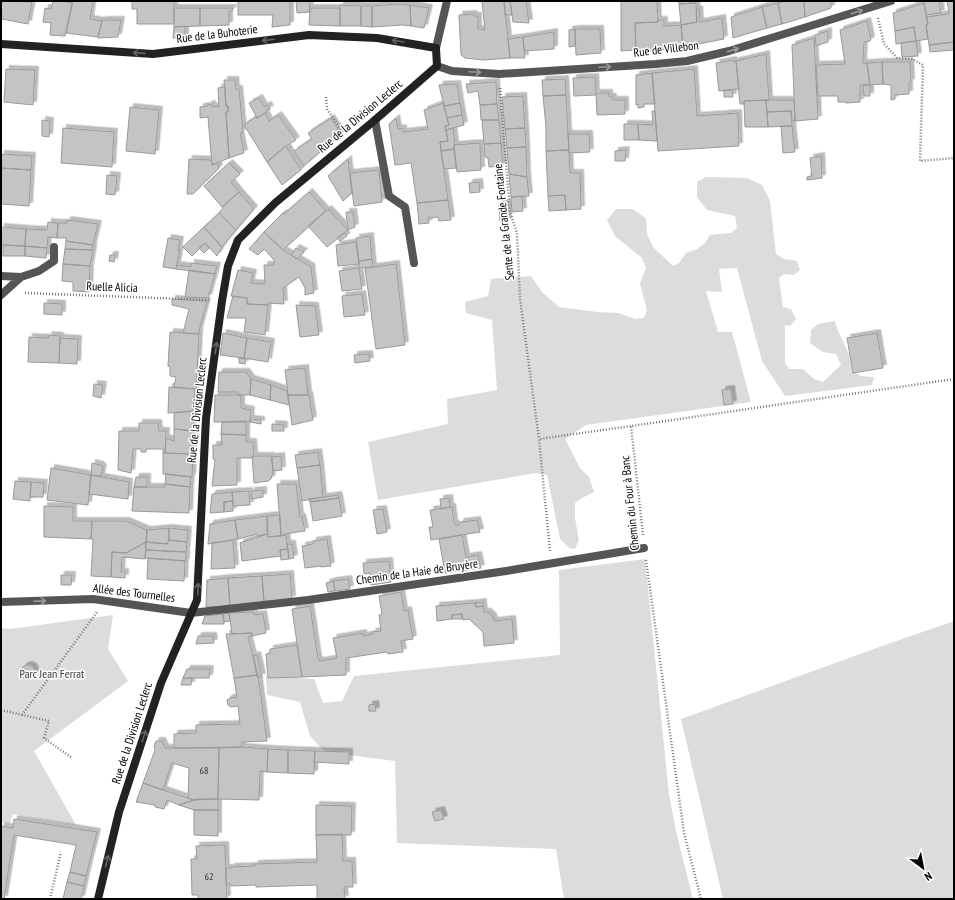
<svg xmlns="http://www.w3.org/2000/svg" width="955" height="900" font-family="'PT Sans Narrow',sans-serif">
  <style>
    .green { fill: #dcdcdc }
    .building { fill: #c4c4c4; stroke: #999; filter: url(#shadow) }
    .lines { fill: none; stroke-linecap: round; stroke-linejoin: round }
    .path { stroke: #777; stroke-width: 2.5; stroke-dasharray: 1 2; stroke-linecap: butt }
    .service { stroke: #555; stroke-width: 8 }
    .minor { stroke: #555; stroke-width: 8 }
    .secondary { stroke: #222; stroke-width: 8 }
    .oneway { stroke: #999 }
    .oneway2 { stroke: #646464 }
    .labels { text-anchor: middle; stroke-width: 3; stroke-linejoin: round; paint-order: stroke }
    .number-label { font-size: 10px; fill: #313131 }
    .street-label { font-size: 12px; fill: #000; stroke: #fff }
    .park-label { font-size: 12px; fill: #333; stroke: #fff }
  </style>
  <defs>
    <filter id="shadow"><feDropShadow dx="3.5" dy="-3.5" stdDeviation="0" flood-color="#0004"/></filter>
  </defs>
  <rect width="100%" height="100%" fill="#fff"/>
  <path class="green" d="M706 177 747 178 762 185 770 201 776 254 784 259 797 261 800 270 794 275 784 274 779 278 783 307 791 309 796 319 790 326 785 325V363L789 369H803L814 379 823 382 841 365 836 354 823 352 810 343 811 330 818 324 835 321 838 331 849 354 852 371 861 376 874 377 872 385 785 396 762 361 737 268 719 269 722 292 706 291 718 332H732L751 402 586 425 565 439 580 468 589 477 594 492 582 498 575 503V518L579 540 575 549 569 548 560 539 547 475 536 473 378 500 368 442 448 424 447 399 497 390 492 320 466 313 465 302 488 296 491 279 531 276 542 292 559 307 597 312 619 313 635 319 644 318 647 310 640 283 646 268 642 258 615 236 607 220 616 209H632L646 218 647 234 653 247 673 266 679 263 686 253 697 249 705 243 710 235 731 233 737 228 735 216 707 210 697 197V182Z
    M645 559 669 794 676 831 693 899H564L556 849 397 843 395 761 325 752 310 736 300 702 267 695 266 676 314 679 323 703 342 701 354 676 560 655 559 570Z
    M113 615 108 649 128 681 34 751 76 825 13 814 10 823 1 822V628L10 629Z
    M954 621V899H723L681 719 885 645Z"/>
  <path class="building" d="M1 1 32 2 28 24 2 19Z
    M53 1H62L72 3 65 36 50 35 51 23 43 22 45 8 51 9Z
    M73 1H93L90 19 102 21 98 37 66 33Z
    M132 1H174V24H137V9H132Z
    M238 1H290V25L272 27 273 15H238Z
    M296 1H309L310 12 297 13Z
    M482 1H504L510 58 483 60 465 58 461 55 459 15 473 14 474 16H478V29L485 30Z
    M504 1H510L512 15H505Z
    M510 1H526L529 23 513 22Z
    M621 1H657L658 22 635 23 636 50 621 51Z
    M679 1H696V3L679 4Z
    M784 1H804L805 17 782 24 778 3Z
    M804 1H831V8L805 17Z
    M923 1H939L941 13 926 15 924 3H923Z
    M947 1H954V42L929 45 926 25 928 24 926 17 948 14 949 12Z
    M696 3 697 22 681 25 679 4Z
    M778 3 782 24 767 28 762 7Z
    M924 3 928 24 926 25 928 39 916 41 914 27 895 31 893 13Z
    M399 4 410 5 411 26 403 25 372 27V6Z
    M340 5 361 6V26H340Z
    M410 5 429 8 424 28 411 26Z
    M361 6H372V27L361 26Z
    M762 7 767 28 733 38 731 17Z
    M174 8H200V26L174 27Z
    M200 8H233L232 11H229V25L200 26Z
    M310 8H340V26L309 25Z
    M699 9 700 22 722 18 724 39 683 47 681 25 697 22 696 10Z
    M102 20H121L118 37 98 38Z
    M658 20H664V26L681 25 683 47 636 53 635 23 658 22Z
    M867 21 871 39 870 41 864 42 863 63H867L870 85H860V102L846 103 844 102H838V96H818L816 65 845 64 840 30Z
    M185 26V37L173 38 174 27Z
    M914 27 916 41 896 44 895 31Z
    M575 29V46L569 47V30Z
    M575 29H600L601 53 576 55Z
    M828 31V42L816 46 815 35Z
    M554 32V49L524 51 523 37Z
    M523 37 525 58H510L508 39Z
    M814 38 818 119 795 121 792 45Z
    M916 41 918 56 902 57 901 43Z
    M954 42V50L930 52 929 45Z
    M766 54 769 100 744 101V104H740L736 61Z
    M733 60 734 62 736 61 739 89 719 91 716 63Z
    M882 62H910L911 82 909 83V94L895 95V99L891 100V85L883 84Z
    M882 62 883 84 870 85 867 63Z
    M6 69 35 70 33 105 4 102Z
    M694 69 697 116 738 113 739 146 658 151 652 73Z
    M652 73 655 104H644V107L638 108V104L636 105V75Z
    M595 77 596 95 574 96 573 78Z
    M565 79 566 95 543 96 542 80Z
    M224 80H235L236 89H239L243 132 240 133 244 153 229 158 226 112H228V106H226Z
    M496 82 497 104 480 105 478 91 468 93 466 84Z
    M457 84 460 103 444 106 439 85Z
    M863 85H870V96H864Z
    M225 87 226 106H228V112H226L229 158 212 165 208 117 200 118V107L208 106V105L212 104V107L219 106 218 88Z
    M724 90H732L733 97H724Z
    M596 93H609V97H613V100H625V114L597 115Z
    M566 95 569 150 546 151V127L543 96Z
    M523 96 525 128 505 129 502 97Z
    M259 98 264 107 268 105 270 109 266 110 267 112 257 118 249 103Z
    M766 100H794L795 121H792L791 111 767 112Z
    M766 100 768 127H745L744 101Z
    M443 103 449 125 445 126 448 141 440 142 448 200 417 203 411 163 395 165 389 124 396 118 398 129 403 128V132L428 129 424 110Z
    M460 103 462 115 447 118 444 106Z
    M497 104 499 120H481L480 105Z
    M130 107 159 110 155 154 126 151Z
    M652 111H655L657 141 639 140 638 124 653 125Z
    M791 111 792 126 768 127 767 112Z
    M265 113 269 121 278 115 296 140 286 146 267 162 244 125 257 116V118Z
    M462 115 464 125 446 130 445 126 449 125 447 118Z
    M331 118 341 134 304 166 294 151 312 139 308 133Z
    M42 120 50 121 49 137 42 136Z
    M482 120H499L501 143 484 144Z
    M624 124H638L639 140H624Z
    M781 126H792L795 152 783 153Z
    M63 128 114 132 112 167 61 163Z
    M453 128 455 145H454V149L441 151 440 142 448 141 446 130Z
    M525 128 526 147 507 148 505 129Z
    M568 134H589L590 152 569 153Z
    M480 143 481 170 457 172 454 145Z
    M501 143 503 166 489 167 488 158 485 157 484 144Z
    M286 146 301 170 282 185 267 162Z
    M526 147 527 177 509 174 507 148Z
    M454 149 456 168 444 169 441 151Z
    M569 150 570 173H580L581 209 566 210 565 195 548 196 546 151Z
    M626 150 625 161H615V151Z
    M1 154 32 156 31 170 1 168Z
    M821 156 822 178 807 180V177L812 176 810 158Z
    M189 159 211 160 212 165 217 163 219 168 193 194H187Z
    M348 159 352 193 343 201 328 176Z
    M229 163 240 174 231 182 239 192 222 207 204 186Z
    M1 168 31 170 29 206 1 204Z
    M379 170 382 202 354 206 350 173Z
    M509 174 527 177 529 196 511 197Z
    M107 175 117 176 115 195 106 194Z
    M479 182 480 192 470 193 469 183Z
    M239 192 254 209 236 230 219 213 223 208 222 207Z
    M309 192 326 211 283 250 264 232 283 213 284 214Z
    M565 195 566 210 549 211 548 196Z
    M522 196 523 211 512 212 511 197Z
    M448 200 451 220 439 221 438 217 428 218 429 223 419 224 417 203Z
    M507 203 508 221H500L499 204Z
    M328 209 348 230 327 247 308 226Z
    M346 212H353L355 227 348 230Z
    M219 213 236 230 222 247 204 227Z
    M67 220 98 224 93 245 66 241V238H57L58 223H67Z
    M48 222 58 223 57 238 48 237 47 248 25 246 26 229 47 230Z
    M1 227 26 229 25 246 1 245Z
    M204 227 222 247 217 256 205 243 192 256 183 247Z
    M264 232 283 250 311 267 314 293 305 295V288L299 277 283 288 284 304 268 303V305L247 304V298L231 296 238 270 253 273 251 283 265 284 264 265H274V260L264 249 258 255 249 249Z
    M344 233 347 236 340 241 337 238Z
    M370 236 372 259 359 261 356 238Z
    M168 238 180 240 178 251 180 249 176 269 163 267Z
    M66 241 93 245V250L65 249Z
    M356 242 359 264 338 266 336 245Z
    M205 243 209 248 204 253 199 248Z
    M3 245 25 246V256H3Z
    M25 246 47 248 46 258 25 256Z
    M296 248 304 252 297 259 291 255Z
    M65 249 93 250 90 266 63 264Z
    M110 255H115L114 262 109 261Z
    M372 259 373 267 359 268V261Z
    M191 263 217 266 215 274 176 269 177 265 191 267Z
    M63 264 90 266 89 292 73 291V282L62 281Z
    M396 264 405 345 376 349 365 268Z
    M359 268 362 289 342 291 339 271Z
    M189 270 215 274 208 298 185 297Z
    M362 294 365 315 344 317 342 296Z
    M233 296 247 298V304L268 305 265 335 244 332 246 318H227Z
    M172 299 207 301 199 331V334L183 333 189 309 172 305Z
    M44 303 62 304V315L44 314Z
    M296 305 315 306 319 335 300 337Z
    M170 332 199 334 196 389 174 387 176 377 170 376V367L168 366Z
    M223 333 247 338 244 358 220 355Z
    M877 333 883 368 853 373 847 338Z
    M49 335 60 336 59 363 28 362 29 337 48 338Z
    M60 338 78 339 77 364 59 363Z
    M247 338 271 342 268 362 244 358Z
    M369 354 370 361 355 363 354 355Z
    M239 358 246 359 245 364 239 363Z
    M305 368 308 395H288L285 370Z
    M219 372H246L251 379 250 395H238V392H218Z
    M251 379 271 385 270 400 250 395Z
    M94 384 103 385 101 398 93 396Z
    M271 385 287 391 289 405 270 400Z
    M169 387 195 389 193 411 168 413Z
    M731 389 733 404 724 405 722 390Z
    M215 395H241V408L251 410 250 422H214Z
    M288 395H309L313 420 292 425Z
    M193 411H194L193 430 194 431 174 429V413Z
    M250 419 261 420V424L250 422Z
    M246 421V435L221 434 222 422Z
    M139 423H158L159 431H166L165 453H163V449H146V452H141V449H133L131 473 118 470 119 431H139Z
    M272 424 284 425V431H272Z
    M174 429 194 431 193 454 165 453 166 438 174 441Z
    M221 434 246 435V442H253L254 456 252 458H237V485L212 486 215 459H213V445H222Z
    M318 452 320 465 297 468 295 455Z
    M163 453 193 454 192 477 163 474Z
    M252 456H271L273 471 271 479 268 481 254 483Z
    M281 456 282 470 273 471 272 457Z
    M92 463 100 465 103 468 101 476 91 475Z
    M320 465 323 497 302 501 297 468Z
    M51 468 91 475 88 505 47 500Z
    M166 474 191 477 190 487 165 484Z
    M91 475 129 482 128 499 89 494Z
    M136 477H147V487H134Z
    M15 481 31 482 30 501 13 499Z
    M31 482 44 483 43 497H30Z
    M165 484 190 487 189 513 132 511 134 487H165Z
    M277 484H296L300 517H302L305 531 284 534V535L281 536Z
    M263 490V497L252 499 251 491Z
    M249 491 250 505 233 506 232 492Z
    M232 492 233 501 224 502V512L210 513 212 494Z
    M338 495 339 498 310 502 309 499Z
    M339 498 342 516 313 521 310 502Z
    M449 498 450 507 441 509 440 499Z
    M233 501V511L224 512V502Z
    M44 506 73 507V521H92L91 539 44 537Z
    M452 507 454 523 458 526 461 522 477 520 480 532 431 540 429 527H433L430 510Z
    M383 509 387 532 377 534 373 510Z
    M280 515 281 536 268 537 267 516Z
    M267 516V534L258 536 257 534 238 539 235 520Z
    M235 520 238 539 208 544 210 524Z
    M92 521H126L147 530 146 542 126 553 112 552 111 577 91 576 93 539H91Z
    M169 528 188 530 187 542 169 540Z
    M169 528V540L167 544 146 542 147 530Z
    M267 534 268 537 286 535 288 549 280 550 281 556 242 561 240 543Z
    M462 535 466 557 478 555 481 568 445 573 439 539Z
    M327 539 331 566 321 567V566L305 568 302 546 313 544V541Z
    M169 540 187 542 186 552 146 550V542L167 544Z
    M233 540 235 568 211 569 212 543Z
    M146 542 145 559 122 557 121 572H125V578L111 577 112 552 126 553Z
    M287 544H292L294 558 289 559Z
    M288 549 289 559 281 560 280 550Z
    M146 550 186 552V561L145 558Z
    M148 558 185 561 184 581 147 579Z
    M389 561 391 582 371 585 370 573 364 574 363 563Z
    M290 574 292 599 264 602 262 576Z
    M61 575H72L71 585H61Z
    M262 576 264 602 230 607 228 578Z
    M228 578 230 607H206L207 580Z
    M348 579 350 589 335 591 333 581Z
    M333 581 335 591 328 592 326 583Z
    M401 592 404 611 408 610 413 639 401 641 403 652 388 654 387 652 346 658V675L302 677 292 609 310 606 318 659 320 661 337 658 333 638 363 633V636L373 634 372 632 381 631 379 615 382 614 379 596Z
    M483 602V606L476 607 475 603Z
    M475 603 476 607 483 606 484 612H488L493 617 494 621 512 619 514 643 484 646 483 632 469 619 463 620 462 614 452 615V619L437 621 436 606Z
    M253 612 254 615 263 614 266 633 252 636V633L232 634 229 613Z
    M229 613 230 621 224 622 223 614Z
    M223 614 224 624H202L205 616Z
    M462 614V619H452V615Z
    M252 633V636L248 637 258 675 234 678 226 634Z
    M198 636H213L214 643 196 644Z
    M297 645 302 677 268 678 266 654 270 653V649Z
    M257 655 262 677H257L253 656Z
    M21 672a7 7 0 1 1 14 0a7 7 0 1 1-14 0Z
    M187 669H210L209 678H183Z
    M258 675 267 741 242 742V747L174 748V734L196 733V725L240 724 238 706 231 707 228 705 227 700 230 698 237 697 234 678Z
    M183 678H192L191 685H181Z
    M375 704 376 711H369V705Z
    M156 741H162L165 748H219L218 799 194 800 188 798 189 768 172 763 163 790 143 783 155 750 154 746Z
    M242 747 268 749 267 772 260 771 259 800 218 799 219 748Z
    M268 749 288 750V773L267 772Z
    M288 750 315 751 314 774 288 773Z
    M315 751 349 752V764L314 762Z
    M143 783 175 794 194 800 179 805 167 800 164 809 155 807V805L136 802Z
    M197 799H218V810H194L179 805Z
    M316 805 352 806 351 835H316Z
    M194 810H218V836L194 835Z
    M441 810 444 819 435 821 432 812Z
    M14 819 97 832 86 876 70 872 76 845 14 835 4 899H1V826L13 828Z
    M342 834 343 861H352L353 887H344L345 899H317V885L256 887V885L231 886V884H226V868H231V867L255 866V864L317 862 316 835Z
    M225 845 227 899H198V895H192L191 859H197L196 846Z
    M70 872 86 876 84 886 67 882Z
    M67 882 84 886 81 899H63Z"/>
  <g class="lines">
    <path class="path" d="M878 18 884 44 897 58 912 59 923 65 920 161 954 158
      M500 88 510 212 517 233 520 299 539 439
      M326 97 327 109 341 130
      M25 293 210 300
      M643 535 631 426 954 379
      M550 551 539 439 631 426
      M646 560 684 833 701 899
      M1 710 49 721 44 738 72 758
      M22 715 97 612
      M50 899 61 852"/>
    <path class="service" d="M375 120 389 196 405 207 414 263"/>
    <path class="minor" d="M436 48 447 1
      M437 66 452 71 499 74 656 64 687 61 729 51 891 1
      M1 276 21 277
      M1 295 21 277 39 271 54 261V247
      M1 602 93 599 191 613 308 600 506 571 644 548"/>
    <path class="secondary" d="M1 44 153 54 309 35 377 38 436 48 437 66 375 120 275 203 238 240 228 266 222 301 206 418 197 600 161 683 119 812 98 899"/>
  </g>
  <defs><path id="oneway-shaft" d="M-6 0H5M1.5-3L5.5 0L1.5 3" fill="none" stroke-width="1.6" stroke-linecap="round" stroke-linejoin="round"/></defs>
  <g class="oneway">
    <use href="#oneway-shaft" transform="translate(857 12) rotate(-18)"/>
    <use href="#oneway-shaft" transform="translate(733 50) rotate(-16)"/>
    <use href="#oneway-shaft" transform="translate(605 67) rotate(-3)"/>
    <use href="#oneway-shaft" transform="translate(475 72) rotate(3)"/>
    <use href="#oneway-shaft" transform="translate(40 601) rotate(-2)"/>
  </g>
  <g class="oneway2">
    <use href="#oneway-shaft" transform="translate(268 40) rotate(173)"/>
    <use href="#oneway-shaft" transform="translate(398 41) rotate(-171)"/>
    <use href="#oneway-shaft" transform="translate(139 53) rotate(-176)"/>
    <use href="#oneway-shaft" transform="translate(216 348) rotate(-82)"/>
    <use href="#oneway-shaft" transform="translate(198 589) rotate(-87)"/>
    <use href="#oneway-shaft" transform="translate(144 736) rotate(-72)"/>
    <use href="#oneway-shaft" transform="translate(107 861) rotate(-75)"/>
  </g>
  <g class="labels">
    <g class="number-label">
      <text x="204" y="774">68</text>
      <text x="209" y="880">62</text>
    </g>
    <g class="street-label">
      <text transform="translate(217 34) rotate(-7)" y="4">Rue de la Buhoterie</text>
      <text transform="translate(666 49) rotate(-7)" y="4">Rue de Villebon</text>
      <text transform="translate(360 116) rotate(-40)" y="4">Rue de la Division Leclerc</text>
      <text transform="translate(504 222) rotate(-96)" y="4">Sente de la Grande Fontaine</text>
      <text transform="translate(112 287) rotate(2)" y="4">Ruelle Alicia</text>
      <text transform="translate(197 410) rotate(-84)" y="4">Rue de la Division Leclerc</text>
      <text transform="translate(630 503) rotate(-96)" y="4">Chemin du Four à Banc</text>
      <text transform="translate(417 572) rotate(-8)" y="4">Chemin de la Haie de Bruyère</text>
      <text transform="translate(134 593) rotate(7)" y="4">Allée des Tournelles</text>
      <text transform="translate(132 733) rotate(-72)" y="4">Rue de la Division Leclerc</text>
    </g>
    <g class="park-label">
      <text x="52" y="678">Parc Jean Ferrat</text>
    </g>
  </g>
  <rect width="955" height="900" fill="none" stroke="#000000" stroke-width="4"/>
  <g transform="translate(923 868) rotate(148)" stroke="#ffffff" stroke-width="3" paint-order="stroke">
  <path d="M0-3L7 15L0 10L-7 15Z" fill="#000000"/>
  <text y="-6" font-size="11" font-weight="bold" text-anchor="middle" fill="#000000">N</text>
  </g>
</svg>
